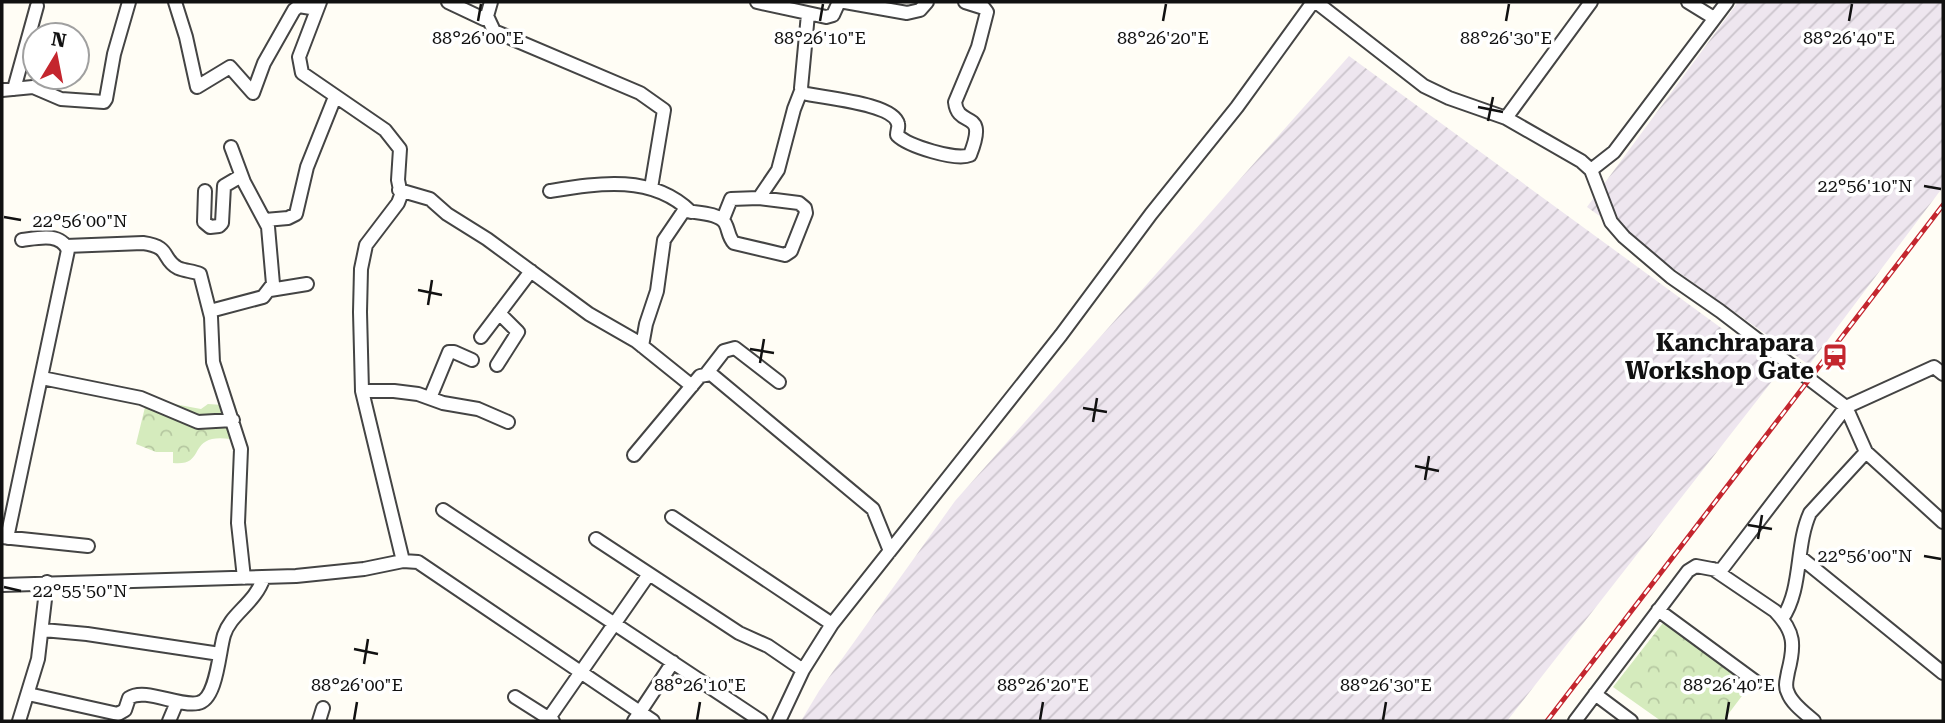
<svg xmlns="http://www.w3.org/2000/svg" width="1945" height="723" font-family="'Roboto Serif',serif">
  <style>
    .industrial { fill: url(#industrial-furrows) }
    .park { fill: url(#park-crowns) }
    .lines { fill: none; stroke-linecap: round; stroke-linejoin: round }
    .minor-casing { stroke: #444; stroke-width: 16 }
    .minor { stroke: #fff; stroke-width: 12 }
    .rail-casing { stroke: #c4262e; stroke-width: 5 }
    .rail { stroke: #fff; stroke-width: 2.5; stroke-dasharray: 8; stroke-linecap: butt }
    .ticks { fill: none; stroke: #111; stroke-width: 2.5 }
    .labels { text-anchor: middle; stroke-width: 7; stroke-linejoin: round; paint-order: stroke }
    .poi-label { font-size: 24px; font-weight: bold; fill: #111; stroke: #fff; text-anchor: end }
    .ticks-label { font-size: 18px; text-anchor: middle; fill: #111; stroke: #fff; stroke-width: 7; stroke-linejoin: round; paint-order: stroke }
  </style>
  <defs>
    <pattern id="industrial-furrows" width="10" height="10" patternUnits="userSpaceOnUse" patternTransform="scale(1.75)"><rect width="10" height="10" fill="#eee6ef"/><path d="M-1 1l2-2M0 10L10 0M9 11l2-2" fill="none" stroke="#cbc4cc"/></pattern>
    <pattern id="park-crowns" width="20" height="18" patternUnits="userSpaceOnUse" patternTransform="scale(1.75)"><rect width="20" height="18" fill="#d5ebbd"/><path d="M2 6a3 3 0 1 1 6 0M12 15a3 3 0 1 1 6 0" fill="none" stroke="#b6c8a1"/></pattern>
  </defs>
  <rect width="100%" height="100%" fill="#fffdf5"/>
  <path class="industrial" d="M1738 2H1943V187L1809 365 1587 207Z
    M1349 56 1780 371 1507 721H801L819 691 955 501Z"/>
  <path class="park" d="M147 399 201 409 208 404 223 405 235 404 239 418 240 440C231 439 220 437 212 439 191 444 202 466 173 463V452H156L136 444Z
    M1666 619 1751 684 1723 721H1661L1613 687Z"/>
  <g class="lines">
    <g class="minor-casing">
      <path id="minor" d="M175 2 186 37 197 87 230 67 253 93 264 63 294 10 299 6 317 9
        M320 2 299 57 302 73 385 130 400 149 398 180 401 195 398 203 366 245 361 269 360 312 362 391 403 561
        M448 2 484 19 487 16 491 2
        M757 2 826 17 833 15 838 4 842 2
        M845 2 907 13 920 10 927 2
        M1316 2 1424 86 1449 98 1506 118 1581 161 1591 170 1611 222 1624 237 1671 277 1720 311 1846 407 1866 452 1943 522
        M1688 2 1714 18
        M808 14 801 88 803 93C821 98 894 103 898 124 899 127 897 131 897 135 908 146 956 161 970 155 989 107 958 130 955 102L978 47 987 12 984 8 965 2
        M487 16 494 31 640 93 664 110 651 188
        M14 89 37 6
        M2 90 33 87 61 99 104 102 106 99 114 54 129 2
        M1506 118 1591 2
        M1591 170 1614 152 1727 2
        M399 190 430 199 447 214 487 239 589 314 636 341 692 386
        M205 191 204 222 210 227 219 226 222 223 224 186 241 176
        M550 191C599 183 652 174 691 212
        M723 219 731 199 759 198 778 170 794 109 801 91
        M265 220 288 218 296 214 307 167 335 97
        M66 246 143 243C172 247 161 259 178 268 185 271 193 271 200 274L211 317 213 362 241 449 238 523 244 578
        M270 290 307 284
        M210 311 263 297 273 284 268 227 244 182 231 147
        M481 337 531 271
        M642 346 646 324 657 291 664 240 683 212 687 211C698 213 719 213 725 223 729 230 728 237 734 243L785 255 791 251 806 213 805 208 799 203 759 198
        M497 365 518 332 499 313
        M707 373 724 351 735 348 779 382
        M42 378 141 398 198 422 233 420
        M362 391H394L418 394 443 403 478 409 508 422
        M430 398 449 352H454L472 360
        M634 455 700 376 711 374 873 509 890 551
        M443 510 761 721
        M672 517 832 624
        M2 537 88 546
        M7 538 68 250C60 232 38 238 22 240
        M596 539 739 633 768 646 803 670
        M1800 557 1943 673
        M1713 569 1775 611C1795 632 1795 645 1788 672 1787 679 1784 686 1788 693 1792 704 1805 713 1814 721
        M2 585 296 576 364 569 403 561 418 562 653 721
        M1658 610 1756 682
        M1782 619C1803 588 1795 546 1810 513L1866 452
        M43 630 87 634 220 654
        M28 694 118 714 125 710 129 698C145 687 178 707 198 703 217 700 219 651 224 635 231 613 255 604 264 577
        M1595 694 1631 721
        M515 697 553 721
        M549 718 649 574
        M19 721 38 659 47 582
        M169 721 177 702
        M319 721 323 708
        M634 721 673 662
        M779 721 803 670 832 624 1061 335 1151 214 1237 107 1313 2
        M1575 721 1688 571 1696 566 1717 570 1722 569 1846 407 1934 367 1943 374"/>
    </g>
    <use href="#minor" class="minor"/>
    <g class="rail-casing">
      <path id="rail" d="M1547 721 1943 205"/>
    </g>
    <use href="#rail" class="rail"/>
  </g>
  <path class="ticks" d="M478 21 481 4M820 21 823 4M1163 21 1166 4M1506 21 1509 4M1849 21 1852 4M1478 107 1503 112M1488 121 1493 97M1924 186 1941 189M4 217 21 220M418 290 442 295M428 305 432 280M750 349 774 353M760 363 764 339M1083 408 1107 412M1093 422 1097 398M1415 466 1439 471M1425 480 1429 456M1748 525 1772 529M1758 539 1762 515M1924 556 1941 559M4 587 21 591M354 649 378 654M364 664 368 639M354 720 357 702M697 720 700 702M1040 720 1043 702M1383 720 1386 702M1726 720 1729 702"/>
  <defs>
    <g id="station-bare" transform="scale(2.1)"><path d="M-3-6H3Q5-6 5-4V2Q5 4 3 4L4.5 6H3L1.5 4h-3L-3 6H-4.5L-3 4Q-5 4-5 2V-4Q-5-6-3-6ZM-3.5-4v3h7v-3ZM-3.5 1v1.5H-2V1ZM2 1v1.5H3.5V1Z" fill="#c4262e" stroke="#fff" stroke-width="2.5" paint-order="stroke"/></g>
  </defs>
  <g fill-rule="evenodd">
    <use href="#station-bare" x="1835" y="357"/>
  </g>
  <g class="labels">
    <g class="poi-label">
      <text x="1814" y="351">Kanchrapara<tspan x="1814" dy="28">Workshop Gate</tspan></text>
    </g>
  </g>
  <g class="ticks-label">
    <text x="478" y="44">88°26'00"E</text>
    <text x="820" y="44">88°26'10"E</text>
    <text x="1163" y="44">88°26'20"E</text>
    <text x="1506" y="44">88°26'30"E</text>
    <text x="1849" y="44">88°26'40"E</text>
    <text x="1865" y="192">22°56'10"N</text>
    <text x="80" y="227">22°56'00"N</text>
    <text x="1865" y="562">22°56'00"N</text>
    <text x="80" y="597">22°55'50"N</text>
    <text x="357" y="691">88°26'00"E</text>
    <text x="700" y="691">88°26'10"E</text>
    <text x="1043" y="691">88°26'20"E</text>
    <text x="1386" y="691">88°26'30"E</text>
    <text x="1729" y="691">88°26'40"E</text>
  </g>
  <rect width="1945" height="723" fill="none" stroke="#111111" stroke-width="7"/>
  <g transform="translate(56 56) rotate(10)"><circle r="33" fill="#ffffff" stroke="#a0a0a0" stroke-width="2"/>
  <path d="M0-5L12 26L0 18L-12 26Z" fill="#c4262e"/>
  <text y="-10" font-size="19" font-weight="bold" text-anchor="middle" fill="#111111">N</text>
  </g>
</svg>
